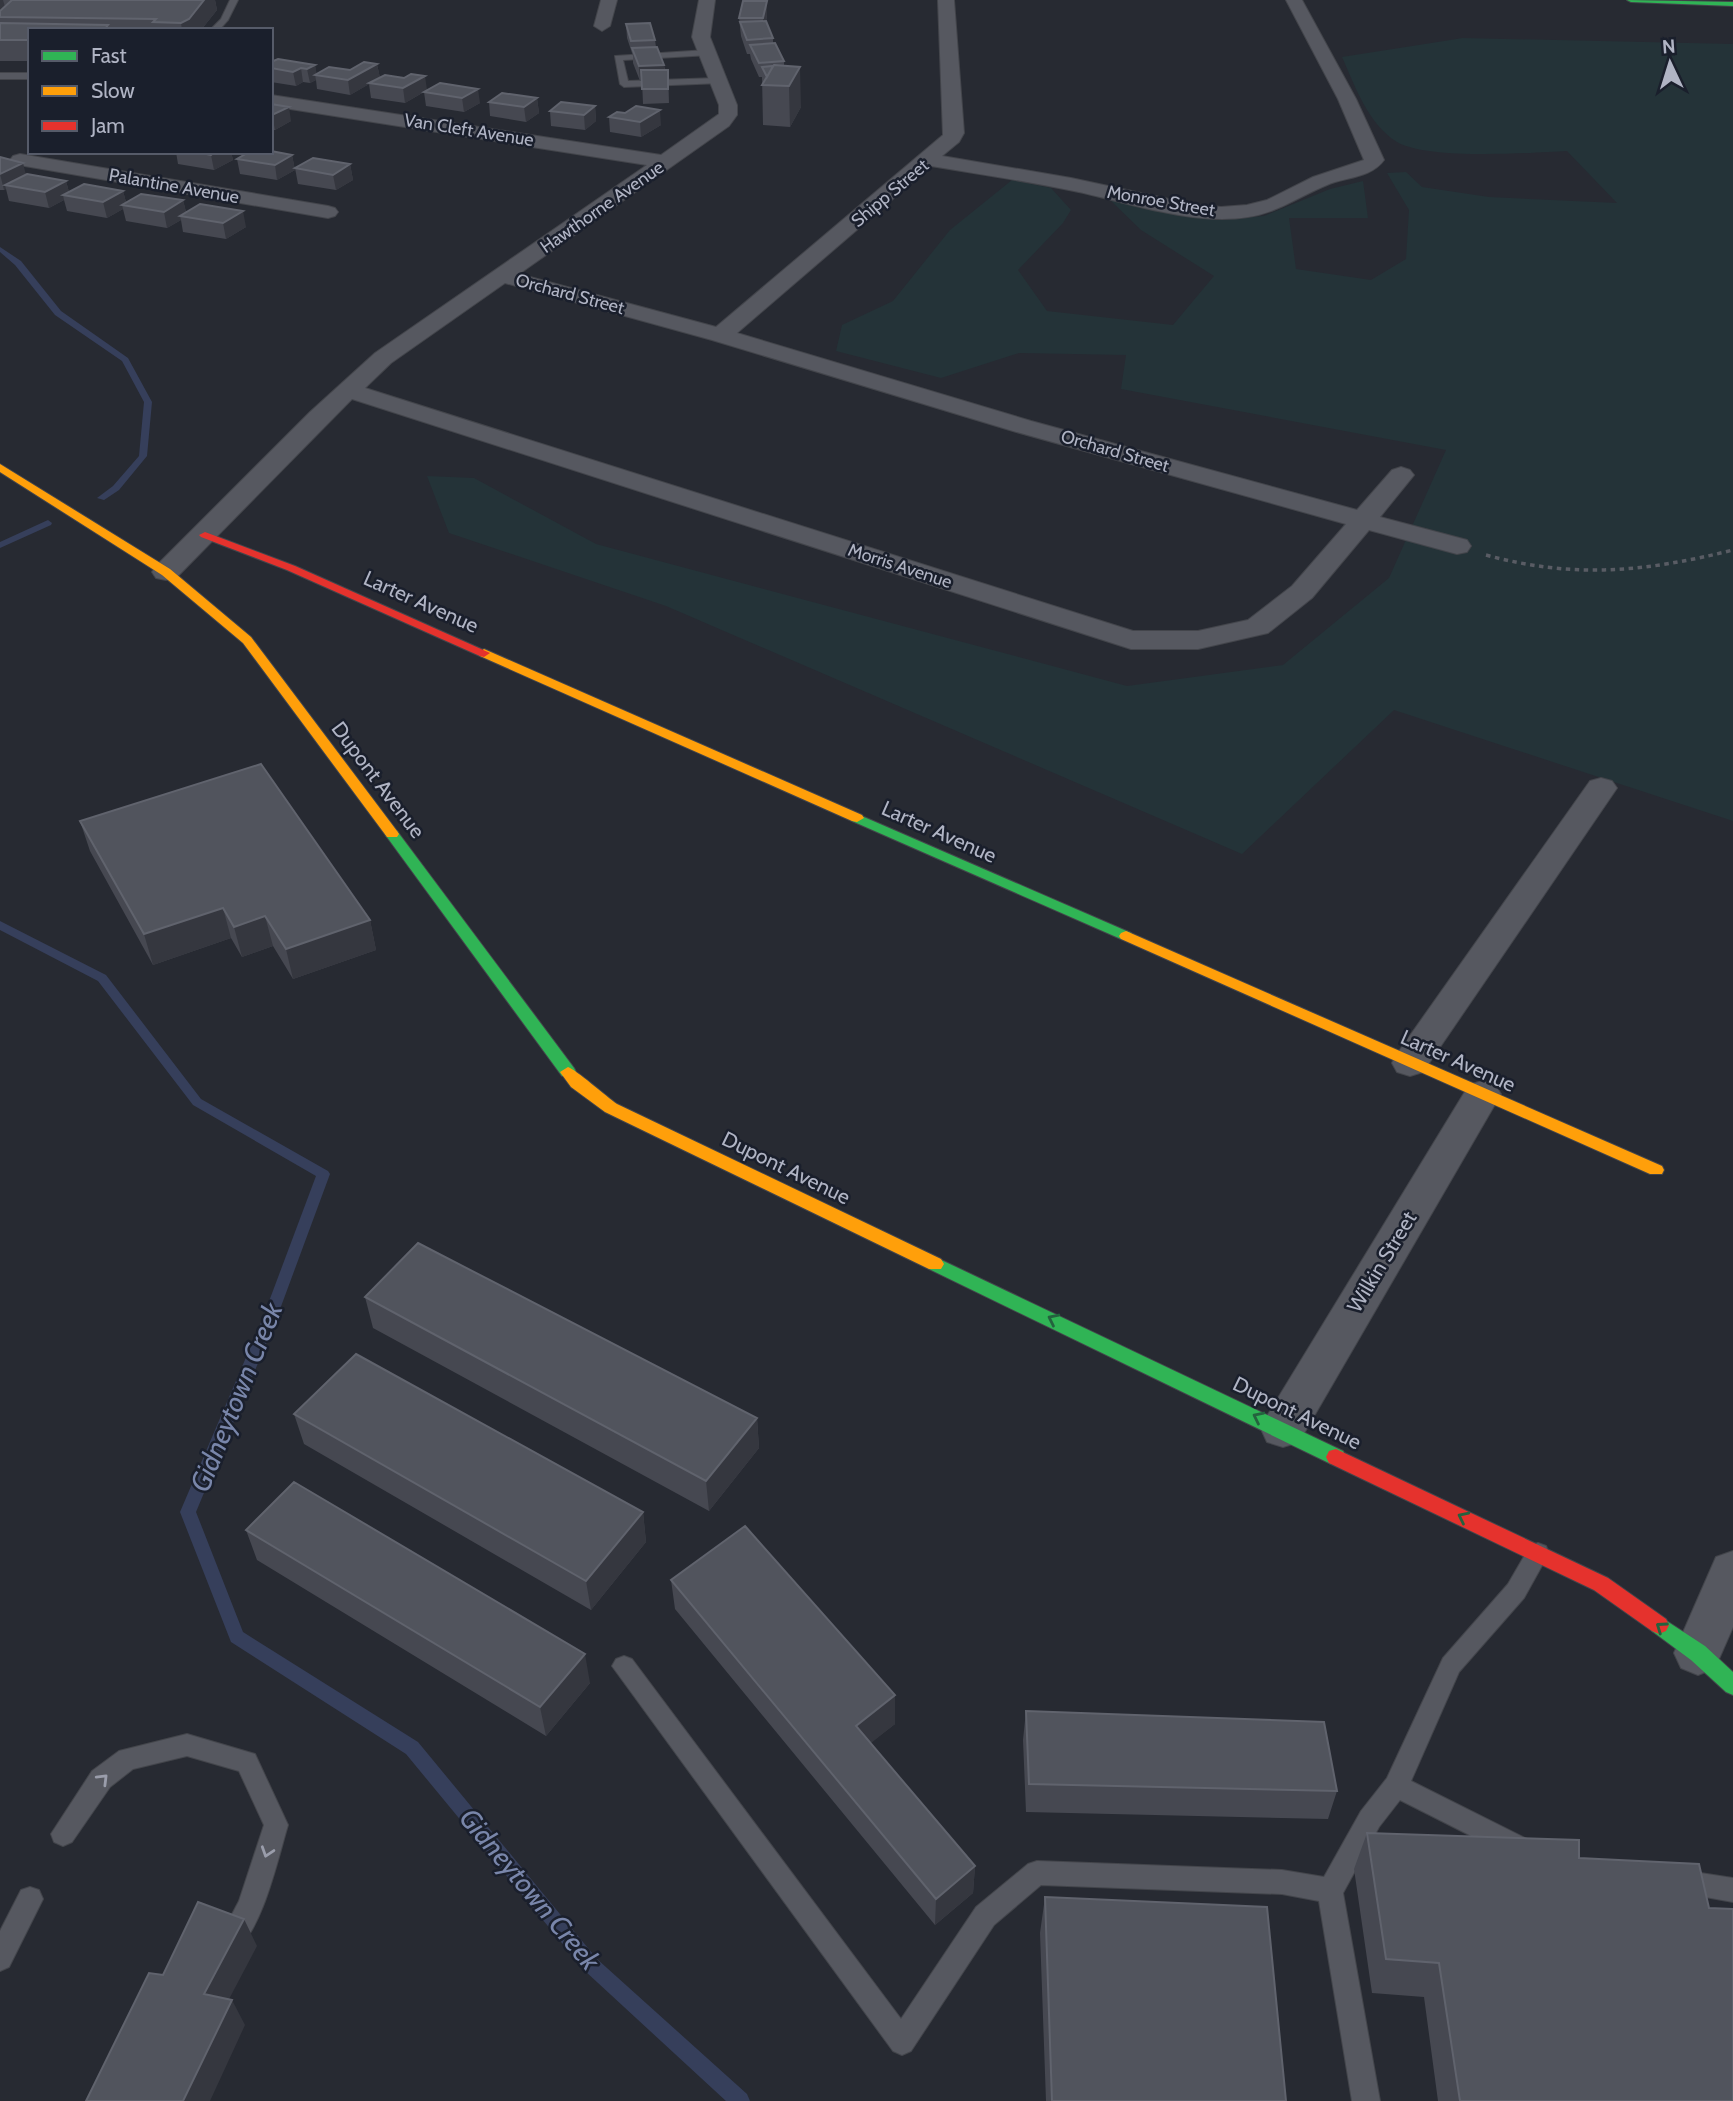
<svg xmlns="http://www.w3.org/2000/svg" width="1733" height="2101" font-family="Cabin,sans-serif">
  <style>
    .green { fill: #243338 }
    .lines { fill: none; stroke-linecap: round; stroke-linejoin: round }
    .stream { fill: #363f5b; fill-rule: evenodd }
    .lane-casing { stroke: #43454b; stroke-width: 2 }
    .street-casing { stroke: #43454b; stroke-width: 2 }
    .fast-casing { stroke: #43454b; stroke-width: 2 }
    .slow-casing { stroke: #43454b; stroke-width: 2 }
    .jam-casing { stroke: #43454b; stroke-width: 2 }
    .path { stroke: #595c64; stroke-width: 3.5; stroke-dasharray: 4.5 4.5; stroke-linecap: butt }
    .lane { fill: #565860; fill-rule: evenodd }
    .street { fill: #565860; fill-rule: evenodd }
    .fast { fill: #30b455; fill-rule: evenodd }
    .slow { fill: #ff9f0a; fill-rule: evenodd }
    .jam { fill: #e5322d; fill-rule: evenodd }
    .wall { fill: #464851 }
    .shaded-wall { fill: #35373f }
    .building { fill: #51545d; stroke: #60636d; stroke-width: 2 }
    .oneway { stroke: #24623e }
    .oneway2 { stroke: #9a9dab }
    .labels { text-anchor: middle; stroke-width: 5; stroke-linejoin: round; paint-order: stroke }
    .far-street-label { font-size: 18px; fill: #b0b4c4; stroke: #1a1f2c }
    .street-label { font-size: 21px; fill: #b0b4c4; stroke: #1a1f2c }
    .near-water-label { font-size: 28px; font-style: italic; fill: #7986aa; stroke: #1a1f2c }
  </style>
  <rect width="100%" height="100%" fill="#272a32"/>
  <path class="green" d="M1463 38 1733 44V821L1394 710 1242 854 666 606 449 533 427 476 474 478 596 544 1127 686 1283 665 1389 578 1446 450 1121 389 1126 355 1019 353 941 378 836 351 842 325 893 301 950 230 1012 180 1051 188 1071 210 1063 223 1018 270 1047 311 1173 325 1214 276 1141 230 1109 199 1217 220 1264 216 1330 189 1363 181 1368 218H1289L1296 269 1371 280 1406 259 1409 210 1387 173 1406 172 1422 187 1489 197 1617 203 1567 151C1529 153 1427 160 1397 142 1368 124 1355 86 1342 57Z"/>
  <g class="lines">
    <path class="stream" d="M0 247 21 261 61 311 128 358 152 402 147 456 119 490 104 500 97 498 113 486 139 456 144 402 122 361 55 315 15 265 0 252Z
      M48 520 52 523 51 525 0 548V542Z
      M0 921 106 975 201 1099 328 1171 330 1174 276 1320 196 1512 243 1632 418 1742 597 1959 747 2094 750 2101H726L585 1971 406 1754 231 1642 180 1512 262 1320 316 1176 193 1105 98 981 0 930Z"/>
    <g class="lane-casing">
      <path id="lane" d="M230 0H238L228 20 219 30H210L221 19Z
        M707 50 710 55 623 60 628 81 718 78 721 83 624 87 620 84 615 56Z
        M0 73H30V79H0Z
        M1538 1543 1546 1546 1549 1553 1524 1598 1459 1672 1411 1781 1527 1839 1530 1847 1527 1855 1518 1859 1509 1855 1400 1800 1379 1827 1343 1893 1380 2101H1352L1319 1901 1282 1894 1041 1885 994 1925 911 2051 902 2055 893 2051 612 1666 616 1659 624 1656 632 1659 901 2019 976 1907 1028 1864 1037 1861 1282 1870 1324 1877 1361 1811 1387 1778 1443 1658 1508 1584 1530 1546Z
        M187 1734 255 1754 288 1825C279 1854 261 1938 233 1950L224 1946 220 1937 239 1901 264 1825 239 1771 187 1756 133 1769 110 1787 72 1842 63 1846 54 1842 51 1834 92 1771 119 1751Z
        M1681 1870 1733 1878V1902L1672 1891 1668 1882 1672 1873Z
        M30 1887 39 1890 43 1899 9 1967 0 1971V1931L21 1890Z"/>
    </g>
    <g class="street-casing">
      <path id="street" d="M601 0H617L610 26 602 31 594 26Z
        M699 0H715L710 37 737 105V115L729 126 519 274 716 327 943 135 938 0H954L964 133 959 142 942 156 1071 178 1192 204 1221 207 1247 205 1267 200 1313 177 1364 160 1338 99 1286 0H1302L1356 99 1384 160C1371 178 1346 177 1327 185 1300 196 1277 213 1248 217 1193 226 1127 202 1074 191 1026 181 978 174 931 166L737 333 1031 421 1357 510 1392 470 1401 467 1410 470 1414 475 1380 517 1467 540 1471 546 1467 552 1457 554 1369 530 1312 598 1268 633 1198 649H1131L352 399 176 578 166 580 156 578 152 572 156 566 310 412 375 353 647 165 271 106V95L661 155 719 114V105L692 37ZM505 283 712 340 1013 431 1346 524 1292 586 1248 620 1198 631H1133L365 388 391 363Z
        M20 154 328 206 335 208 338 212 335 216 328 218 13 164 10 160 13 156Z
        M1601 778 1612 781 1617 788 1423 1072 1410 1076 1397 1072 1392 1063 1397 1054 1590 781Z
        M1482 1081 1495 1085 1501 1094 1299 1442 1283 1447 1267 1442 1261 1429 1267 1416 1469 1085Z
        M1733 1551V1627L1715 1668 1698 1675 1681 1668 1674 1653 1716 1557Z"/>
    </g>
    <g class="fast-casing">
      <path id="fast" d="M1627 0 1733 2V6L1631 2Z
        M857 814 1131 933 1133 936 1131 939H1121L852 821 850 818 852 815Z
        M392 830 397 831 574 1068 576 1072 574 1076H562L387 837 385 834Z
        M935 1257 1343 1451 1346 1457 1343 1463 1336 1465 1329 1463 929 1269 926 1264 929 1259Z
        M1659 1616 1705 1646 1733 1672V1695L1726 1692 1691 1660 1652 1631 1649 1625 1652 1619Z"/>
    </g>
    <g class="slow-casing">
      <path id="slow" d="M0 464 170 569 251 637 397 831 399 834 397 837H387L243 643 162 575 0 472Z
        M484 649 862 815 864 818 857 822 852 821 480 656 478 653Z
        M1126 931 1662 1166 1664 1170 1662 1174H1650L1121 939 1119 936 1121 933Z
        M568 1067C575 1069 607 1097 617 1104L941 1259 944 1264 941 1269H929L605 1112 571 1087 560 1072Z"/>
    </g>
    <g class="jam-casing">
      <path id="jam" d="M205 532 295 566 490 653 484 657 480 656 287 570 201 537 199 535Z
        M1336 1449 1608 1578 1666 1619 1669 1625 1666 1631 1659 1634 1652 1631 1594 1590 1329 1463 1326 1457 1329 1451Z"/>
    </g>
    <path class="path" d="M1486 555C1574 579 1645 572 1733 550"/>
    <use href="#lane" class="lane"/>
    <use href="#street" class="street"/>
    <use href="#fast" class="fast"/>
    <use href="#slow" class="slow"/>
    <use href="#jam" class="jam"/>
  </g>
  <path class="wall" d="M0 0H215L217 10 201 30H30V61H0Z
    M767 1V15L766 22 773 38V43L784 61V66L801 107 790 127 763 125 762 77H759L751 59 750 54H747L741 36 739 18Z
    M626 24 655 40 656 47 664 65 665 70H668L669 103 643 104 642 81H640L633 63V56L627 38Z
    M271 62 315 65 316 74 350 70 377 64 380 78 427 90 440 83 480 103 464 112 426 106 424 92 405 103 371 98 369 84 350 95 317 89 316 80 310 83 303 82 296 86 271 82Z
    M537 98 539 113 526 122 490 116 489 102Z
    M271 104 291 121 275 130H271Z
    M595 106 596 121 585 130 551 126 550 111Z
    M625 113 661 125 641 137 610 132 609 117Z
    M176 152H231L233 160 214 170 178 164Z
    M292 155 295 170 277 180 240 174 237 159Z
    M0 157 26 174 66 181 69 192 123 191 126 202 183 200 186 212 246 227 226 239 183 232 181 220 167 228 126 221 123 209 107 218 67 211 64 200 49 208 9 201 6 189 4 190H0Z
    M350 164 353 180 336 190 298 184 295 168Z
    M80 821 370 920 376 950 293 979 273 946 242 957 231 938 153 965 90 851Z
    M365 1297 757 1418 759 1448 709 1511 373 1328Z
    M294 1414 643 1512 646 1542 591 1610 304 1444Z
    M246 1530 590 1683 546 1736 257 1560Z
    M671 1580 895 1695V1724L870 1743 975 1866 973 1893 935 1925 675 1609Z
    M1026 1711 1337 1791 1328 1819 1026 1812 1023 1740Z
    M1367 1833 1579 1858 1709 1908 1733 2101H1438L1424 1997 1372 1993 1354 1869Z
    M1045 1897 1286 2101H1046L1040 1933Z"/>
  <path class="shaded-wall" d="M0 0H3L5 7 0 13Z
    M203 0H215L217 10 201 30H182L181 23Z
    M767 1V15L764 32 763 18Z
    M377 64 380 78 350 95 348 80Z
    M315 65 317 75H315L316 80 310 83 307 69Z
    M664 65 665 79 640 81 639 66Z
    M800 67 801 107 790 127 789 86Z
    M301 68 303 82 296 86 293 72Z
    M425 76 427 90 405 103 403 88Z
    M478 89 480 103 464 112 462 98Z
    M537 98 539 113 526 122 524 107Z
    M595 106 596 121 585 130 584 115Z
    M289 107 291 121 275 130 272 115Z
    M660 110 661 125 641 137 640 122Z
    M215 152H231L233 160 214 170 211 155Z
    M292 155 295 170 277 180 275 165Z
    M23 163 27 179 5 185 6 189 4 190 0 174Z
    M350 164 353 180 336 190 333 175Z
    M66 181 70 196 63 195 64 200 49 208 45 192Z
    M123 191 127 206 122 205 123 209 107 218 103 202Z
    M183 200 187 216H180L181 220 167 228 164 212Z
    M243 211 246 227 226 239 223 223Z
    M223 908 231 938 153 965 144 934Z
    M265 916 273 946 242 957 234 927Z
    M370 920 376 950 293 979 286 949Z
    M757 1418 759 1448 709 1511 706 1481Z
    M643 1512 646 1542 591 1610 586 1581Z
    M585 1654 590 1683 546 1736 540 1707Z
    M895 1695V1724L856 1755V1726Z
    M975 1866 973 1893 935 1925 936 1899Z
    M244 1919 257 1946 218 2020 204 1994Z
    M232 2000 245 2025 210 2101H183Z"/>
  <path class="building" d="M12 0H204L189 19 181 23 153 22 156 19 0 17V11Z
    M743 1H767L763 18H739Z
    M766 21 773 38 747 40 740 22Z
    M0 23 108 25 104 30H30V40H0Z
    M650 23 655 40 631 41 626 24Z
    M775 43 784 61 759 63 750 45Z
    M657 47 664 65 639 66 632 48Z
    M278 59 315 65 307 69 301 68 293 72 271 68V62Z
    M364 62 377 64 348 80 315 75 329 67 350 70Z
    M774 65 800 67 789 86 762 85Z
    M773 66 767 77 762 67Z
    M641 70H668V89H642Z
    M411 74 425 76 403 88 369 83 385 75 404 78Z
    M440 83 478 89 462 98 424 92Z
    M502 93 537 98 524 107 489 102Z
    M561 102 595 106 584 115 550 111Z
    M271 104 289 107 272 115H271Z
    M636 106 660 110 640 122 609 117 617 112 625 113Z
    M271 151 292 155 275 165 237 159 249 152Z
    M196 152H215L211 155Z
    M0 157 23 163 0 174Z
    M313 158 350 164 333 175 295 168Z
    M27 174 66 181 45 192 5 185Z
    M84 184 123 191 103 202 63 195Z
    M141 194 183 200 164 212 122 205Z
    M200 204 243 211 223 223 180 216Z
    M261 764 370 920 286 949 265 916 234 927 223 908 144 934 80 821Z
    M418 1243 757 1418 706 1481 365 1297Z
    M356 1354 643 1512 586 1581 294 1414Z
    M294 1482 585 1654 540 1707 246 1530Z
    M745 1526 895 1695 856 1726 975 1866 936 1899 671 1580Z
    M1026 1711 1324 1722 1337 1791 1029 1784Z
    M1367 1833 1579 1840V1858L1699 1864 1709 1908 1733 1909V2101H1460L1439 1963 1386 1959Z
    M1045 1897 1267 1907 1286 2101H1052Z
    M198 1902 244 1919 204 1994 232 2000 183 2101H86L149 1973 163 1975Z"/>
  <defs><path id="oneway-chevron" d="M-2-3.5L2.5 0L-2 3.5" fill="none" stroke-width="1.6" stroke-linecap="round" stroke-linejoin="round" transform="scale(1.75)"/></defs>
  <g class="oneway">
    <use href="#oneway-chevron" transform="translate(1053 1319) rotate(-154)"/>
    <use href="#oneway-chevron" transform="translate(1258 1417) rotate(-154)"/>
    <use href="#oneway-chevron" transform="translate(1463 1517) rotate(-154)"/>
    <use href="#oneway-chevron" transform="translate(1661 1627) rotate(-145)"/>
  </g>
  <g class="oneway2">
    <use href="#oneway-chevron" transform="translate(103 1779) rotate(-45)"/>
    <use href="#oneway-chevron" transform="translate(267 1852) rotate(108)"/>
  </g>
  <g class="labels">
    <g class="far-street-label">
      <text transform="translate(469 130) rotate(9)" y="6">Van Cleft Avenue</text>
      <text transform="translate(174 186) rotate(10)" y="6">Palantine Avenue</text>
      <text transform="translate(890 193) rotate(-40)" y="6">Shipp Street</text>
      <text transform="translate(1161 201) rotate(10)" y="6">Monroe Street</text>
      <text transform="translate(602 207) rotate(-35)" y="6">Hawthorne Avenue</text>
      <text transform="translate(570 294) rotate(15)" y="6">Orchard Street</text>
      <text transform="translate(1115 451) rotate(16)" y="6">Orchard Street</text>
      <text transform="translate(900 566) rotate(18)" y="6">Morris Avenue</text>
    </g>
    <g class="street-label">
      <text transform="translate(421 602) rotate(24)" y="7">Larter Avenue</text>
      <text transform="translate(378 780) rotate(53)" y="7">Dupont Avenue</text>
      <text transform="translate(939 832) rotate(24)" y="7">Larter Avenue</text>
      <text transform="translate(1458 1061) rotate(24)" y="7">Larter Avenue</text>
      <text transform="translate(786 1168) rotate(26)" y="7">Dupont Avenue</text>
      <text transform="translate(1382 1262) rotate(-59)" y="7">Wilkin Street</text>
      <text transform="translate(1297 1413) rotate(26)" y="7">Dupont Avenue</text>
    </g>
    <g class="near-water-label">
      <text transform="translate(236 1397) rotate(-68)" y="10">Gidneytown Creek</text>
      <text transform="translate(530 1889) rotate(50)" y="10">Gidneytown Creek</text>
    </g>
  </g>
  <rect x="28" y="28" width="245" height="126" fill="#1a1f2c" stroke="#565b69" stroke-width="2"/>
  <rect x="42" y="51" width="35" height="10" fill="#30b455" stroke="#565b69" stroke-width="2"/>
  <text x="91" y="63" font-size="21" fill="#b0b4c4">Fast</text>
  <rect x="42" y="86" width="35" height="10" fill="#ff9f0a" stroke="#565b69" stroke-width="2"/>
  <text x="91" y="98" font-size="21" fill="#b0b4c4">Slow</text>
  <rect x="42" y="121" width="35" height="10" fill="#e5322d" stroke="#565b69" stroke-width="2"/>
  <text x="91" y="133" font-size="21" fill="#b0b4c4">Jam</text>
  <g transform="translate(1670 63) rotate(356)" stroke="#1a1f2c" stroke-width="5" paint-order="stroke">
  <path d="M0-5L12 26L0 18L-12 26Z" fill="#b0b4c4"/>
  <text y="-10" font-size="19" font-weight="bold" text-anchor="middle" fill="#b0b4c4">N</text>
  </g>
</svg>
